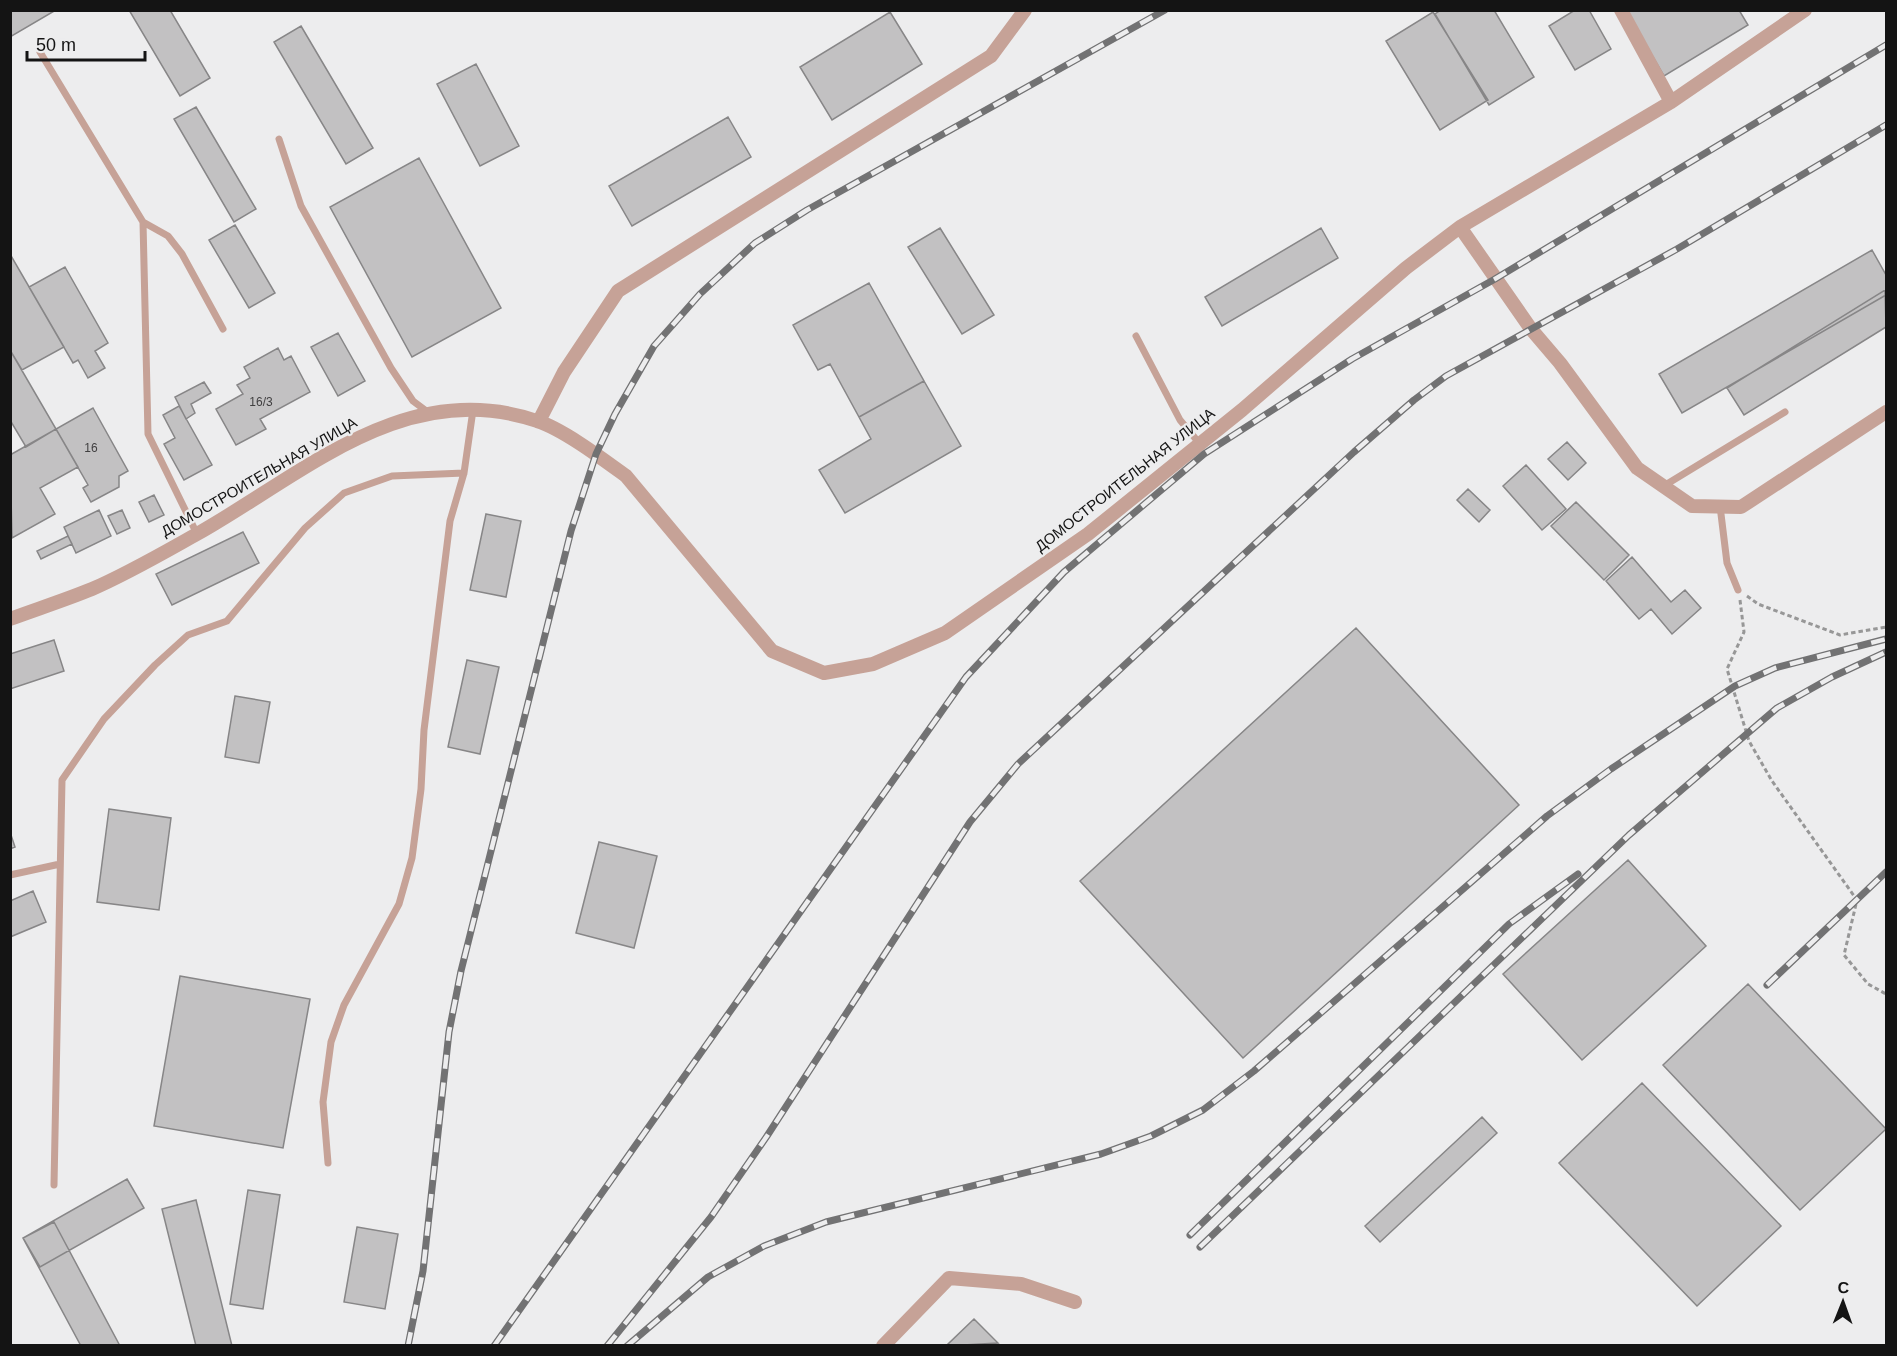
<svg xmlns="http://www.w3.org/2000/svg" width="1897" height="1356" font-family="Helvetica,sans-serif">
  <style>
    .building { fill: #c2c1c2; stroke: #878687; stroke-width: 1.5 }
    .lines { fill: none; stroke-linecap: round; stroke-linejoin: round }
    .path { stroke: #979797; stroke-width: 3; stroke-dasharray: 4.5 3; stroke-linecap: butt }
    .service { stroke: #c6a297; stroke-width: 7 }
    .minor { stroke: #c6a297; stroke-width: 14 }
    .rail-casing { stroke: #727273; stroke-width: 7 }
    .rail { stroke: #ededee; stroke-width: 4.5; stroke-dasharray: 14; stroke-linecap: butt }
    .labels { text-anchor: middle; stroke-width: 4.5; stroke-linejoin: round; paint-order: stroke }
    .number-label { font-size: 12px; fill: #403f40 }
    .street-label { font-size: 15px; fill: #141414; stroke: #ededee }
  </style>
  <rect width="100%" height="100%" fill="#ededee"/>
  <path class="building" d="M10 10H56L10 37Z
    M129 10H170L210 78 180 96Z
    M1441 10H1494L1534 77 1489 105 1435 14Z
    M1575 10H1589L1611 49 1575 70 1549 26Z
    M1632 10H1739L1748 25 1664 76 1627 13Z
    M890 12 922 64 832 120 800 67Z
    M1433 12 1488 100 1440 130 1386 41Z
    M301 26 373 148 346 164 274 42Z
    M476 64 519 146 480 166 437 84Z
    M196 107 256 209 234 222 174 119Z
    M728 117 751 157 632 226 609 186Z
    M419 158 501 308 412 357 330 207Z
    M235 225 275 293 249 308 209 240Z
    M940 228 994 315 962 334 908 247Z
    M1321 228 1338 258 1222 326 1205 297Z
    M1872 250 1886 275V295L1682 413 1659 374Z
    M10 254 64 347 22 370 10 350Z
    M65 267 108 343 95 351 105 368 88 378 78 360 73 363 29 287Z
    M869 283 924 381 859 417 830 364 818 370 793 325Z
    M1885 290 1886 327 1744 415 1727 388Z
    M338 333 365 381 338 396 311 347Z
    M278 348 284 360 291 356 310 392 260 419 266 429 236 445 216 409 243 394 237 385 250 378 244 367Z
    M10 350 56 429 26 447 10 420Z
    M924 381 961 446 845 513 819 470 871 439 859 417Z
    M204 382 211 393 191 404 195 413 186 419 175 397Z
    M179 406 212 465 184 480 164 444 175 438 163 415Z
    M93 408 128 471 119 476V487L91 502 83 488 88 485 56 429Z
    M56 429 78 467 40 488 55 514 12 538 10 455Z
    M1567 442 1586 463 1568 480 1548 459Z
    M1526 465 1566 509 1542 530 1503 486Z
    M1468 489 1490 510 1479 522 1457 500Z
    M154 495 164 515 149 522 139 502Z
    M1576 502 1629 555 1604 580 1551 526Z
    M99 510 111 536 76 553 64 527Z
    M122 510 130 528 117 534 108 516Z
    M486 514 521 521 506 597 470 590Z
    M243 532 259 563 172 605 156 574Z
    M68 536 72 544 41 559 37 551Z
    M1632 557 1671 602 1685 590 1701 608 1672 634 1651 609 1639 619 1606 581Z
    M1356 628 1519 805 1243 1058 1080 881Z
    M54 640 64 671 10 689V654Z
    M467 660 499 667 480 754 448 747Z
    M235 696 270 702 259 763 225 757Z
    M109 809 171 818 159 910 97 902Z
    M10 832 15 847 10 849Z
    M599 842 657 856 634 948 576 933Z
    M1628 860 1706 946 1582 1060 1503 974Z
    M33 891 46 922 10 937V901Z
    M180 976 310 999 283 1148 154 1126Z
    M1748 984 1886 1129 1800 1210 1663 1065Z
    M1642 1083 1781 1226 1697 1306 1559 1163Z
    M1482 1117 1497 1133 1380 1242 1365 1226Z
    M127 1179 144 1208 40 1267 23 1238Z
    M248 1190 280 1195 263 1309 230 1304Z
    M196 1200 232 1346H196L162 1209Z
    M54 1222 120 1346H81L23 1238Z
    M357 1227 398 1234 385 1309 344 1302Z
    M974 1319 998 1343 946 1346Z"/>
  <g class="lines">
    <path class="path" d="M1747 596 1758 604 1840 635 1886 627
      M1740 600 1744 632 1727 669 1749 741 1772 781 1857 900 1844 955 1868 984 1886 994"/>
    <path class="service" d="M40 52 143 222 148 434 197 534
      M279 139 301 206 391 368 413 401 429 413
      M143 222 168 236 182 254 223 329
      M1136 336 1180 420 1200 444
      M1662 487 1785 412
      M1720 506 1727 563 1738 590
      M10 875 60 864
      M328 1163 323 1102 331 1042 344 1005 399 904 412 858 421 789 424 730 450 521 464 473 473 410
      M54 1185 62 780 104 719 155 665 188 635 227 621 305 528 344 493 392 476 464 473"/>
    <path class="minor" d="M1621 10 1671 102
      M1460 227 1671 102 1805 10
      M539 421 564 372 618 291 991 56 1025 10
      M10 619C37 609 65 600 92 589 127 574 163 553 197 534 302 475 406 376 537 421 563 429 604 460 626 476L772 651 824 673 873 664 945 633 1088 534 1242 410 1406 268 1460 227 1531 329 1560 363 1637 468 1692 506 1741 507 1886 412
      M883 1346 949 1278 1021 1284 1075 1302"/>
    <g class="rail-casing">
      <path id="rail" d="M1767 985 1886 872
        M1190 1235 1509 924 1578 874
        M1200 1247 1629 835 1777 708 1832 677 1886 652
        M408 1346 423 1271 449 1032 461 971 571 531 596 454 615 414 654 346 700 294 755 243 807 210 1165 10
        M494 1346 966 677 1064 572 1204 454 1352 359 1495 279 1886 45
        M607 1346 711 1217 767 1136 970 822 1018 764 1354 452 1414 400 1446 376 1677 249 1886 125
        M627 1346 708 1277 764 1246 826 1222 1101 1154 1151 1136 1203 1110 1254 1071 1547 816 1611 769 1735 686 1775 668 1886 639"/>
    </g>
    <use href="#rail" class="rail"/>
  </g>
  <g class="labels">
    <g class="number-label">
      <text x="261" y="406">16/3</text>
      <text x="91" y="452">16</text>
    </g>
    <g class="street-label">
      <text transform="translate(259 477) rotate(-30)" y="5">ДОМОСТРОИТЕЛЬНАЯ УЛИЦА</text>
      <text transform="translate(1125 480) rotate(-38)" y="5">ДОМОСТРОИТЕЛЬНАЯ УЛИЦА</text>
    </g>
  </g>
  <rect width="1897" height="1356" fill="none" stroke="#141414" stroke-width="24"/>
  <g transform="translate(1843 1302) rotate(1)" stroke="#ededee" stroke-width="4.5" paint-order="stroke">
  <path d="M0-4.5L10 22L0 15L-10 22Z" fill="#141414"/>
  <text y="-9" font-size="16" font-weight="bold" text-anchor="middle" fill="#141414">С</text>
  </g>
  <path d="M27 51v9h118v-9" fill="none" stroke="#141414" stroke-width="3"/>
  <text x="36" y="51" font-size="18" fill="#141414" stroke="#ededee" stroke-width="4.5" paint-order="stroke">50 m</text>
</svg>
